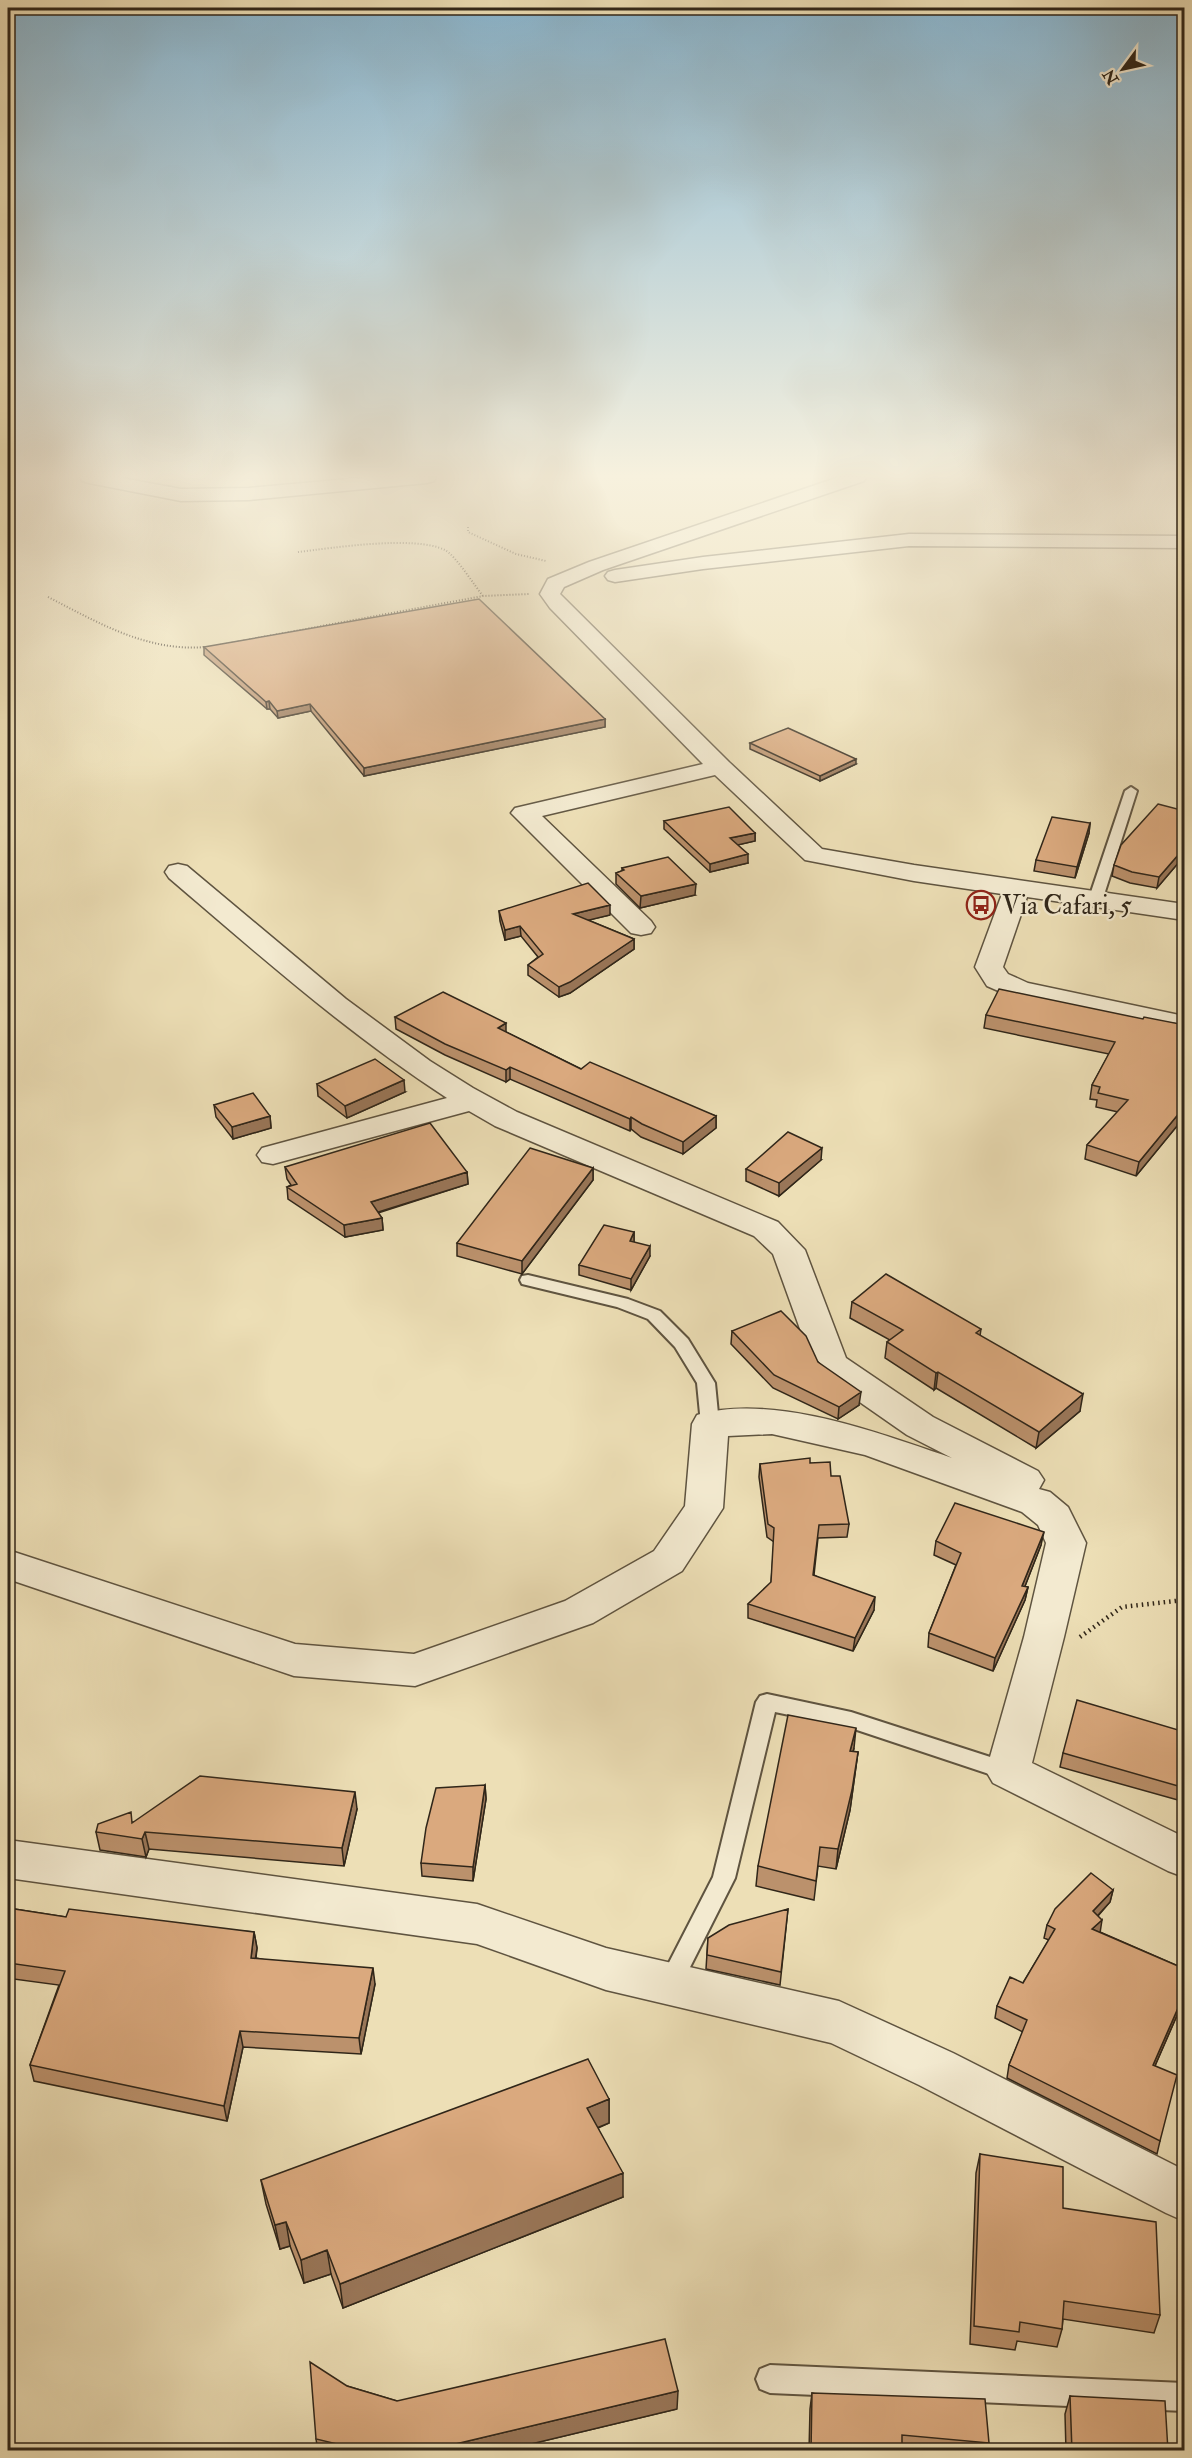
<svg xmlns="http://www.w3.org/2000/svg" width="1192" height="2458" font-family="'IM FELL Double Pica',serif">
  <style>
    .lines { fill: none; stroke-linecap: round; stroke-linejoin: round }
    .service-casing { stroke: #5f5440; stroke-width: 4 }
    .minor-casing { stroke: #5f5440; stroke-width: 3 }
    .path-far1 { stroke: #302619; stroke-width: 2; stroke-dasharray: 1 2; stroke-linecap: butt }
    .path { stroke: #302619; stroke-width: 4.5; stroke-dasharray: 1.5 4; stroke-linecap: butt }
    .service { fill: #f3ead0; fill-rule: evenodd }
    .minor { fill: #f3ead0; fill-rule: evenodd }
    .wall { fill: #bb916c; stroke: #302619; stroke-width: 1.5 }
    .shaded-wall { fill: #997658; stroke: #302619; stroke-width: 1.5 }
    .building { fill: #daa97e; stroke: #302619; stroke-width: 1.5 }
    .labels { text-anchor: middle; stroke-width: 4.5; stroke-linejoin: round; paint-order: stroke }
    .poi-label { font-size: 26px; fill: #302619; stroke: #f3ead0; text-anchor: start }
  </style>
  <rect width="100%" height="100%" fill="#eddfb6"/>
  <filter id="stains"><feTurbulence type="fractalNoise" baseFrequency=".00333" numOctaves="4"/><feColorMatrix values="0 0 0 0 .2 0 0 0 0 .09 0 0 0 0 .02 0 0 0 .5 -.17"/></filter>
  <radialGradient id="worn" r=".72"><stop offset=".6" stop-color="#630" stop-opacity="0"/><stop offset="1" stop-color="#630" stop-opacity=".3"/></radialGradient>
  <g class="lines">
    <g class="service-casing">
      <path id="service" d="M1131 787 1137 791 1103 898 1096 902 1091 901 1089 898 1125 791Z
        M528 1275 628 1299 660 1311 688 1339 715 1383 719 1424 716 1428 710 1430 704 1428 701 1424 697 1383 675 1347 648 1319 617 1307 522 1284 520 1280 522 1276Z
        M767 1694 851 1712 1015 1765 1018 1771 1015 1777 1007 1780 851 1728 775 1712 735 1878 678 1991 670 1994 662 1991 658 1984 713 1877 756 1702 760 1696Z
        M770 2365 1184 2383V2411L770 2393 760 2389 756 2379 760 2369Z"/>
    </g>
    <g class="minor-casing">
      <path id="minor" d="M80 477H117L181 489 249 488 370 477H436L434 481 427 483 249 500 181 501 89 483 82 481Z
        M839 477H866L864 481 603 570 564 587 560 594 729 762 822 849 914 865 1184 904V920L1027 897 1003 967 1008 974 1028 983 1184 1016V1034L1010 996 987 986 975 967 1002 894 914 881 805 860 715 775 542 816 651 921 655 927 651 933 641 935 631 933 511 813 515 808 703 764 550 608 540 594 548 579 589 562Z
        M909 534 1184 536V548L909 546 703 569 615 582 608 580 605 576 608 572 615 570 703 557Z
        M178 864 187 866 346 999 430 1061 473 1088 517 1112 778 1222 805 1250 846 1358 933 1417 1038 1471 1044 1480 1039 1489 1050 1492 1068 1507 1086 1543 1064 1637 1032 1763 1184 1837V1877L1168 1871 993 1783 986 1771 1024 1637 1046 1543 1038 1525 1022 1512 865 1455 772 1434 728 1436 723 1508 682 1571 593 1623 415 1686 294 1676 8 1579V1550L295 1644 414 1654 565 1601 654 1551 685 1506 692 1424 697 1415C774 1393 878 1433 952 1458L907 1435 818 1373 813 1365 773 1254 754 1236 495 1126 469 1111 273 1164 262 1162 257 1155 262 1148 447 1098C347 1033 259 955 169 878L165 872 169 866Z
        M8 1840 477 1904 606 1948 839 2001 953 2053 1184 2170V2221L1166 2213 919 2085 831 2043 606 1990 477 1944 8 1878Z"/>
    </g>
    <path class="path-far1" d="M468 527V532L516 554 546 561
      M298 552C333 548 414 535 445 550 456 556 474 585 483 596
      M48 597C99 623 147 652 206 647
      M220 645 483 596 529 594"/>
    <path class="path" d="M1080 1637 1122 1607 1184 1600"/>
    <use href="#service" class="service"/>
    <use href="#minor" class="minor"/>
  </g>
  <path class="wall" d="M204 647 605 719V727L364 776 311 711 278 718 270 709H267L204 655Z
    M750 743 856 764 820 781 750 749Z
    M1185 811V855L1157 888 1130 883 1112 876 1114 865Z
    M664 821 755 833V841L737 845 748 863 710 872 664 829Z
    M1090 823 1089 833 1075 878 1034 871 1036 860Z
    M622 868 695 895 640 908 616 884V873L622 871Z
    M499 911 610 915 588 920 634 939V949L570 993 559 997 528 975V965L538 957 521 936 505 940 500 921Z
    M986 1015 1143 1019 1185 1025V1127L1177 1126 1136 1176 1085 1159 1087 1145 1118 1112 1096 1107 1097 1100 1090 1099 1092 1085 1109 1054 984 1028Z
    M395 1017 506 1032 581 1069 716 1116V1128L683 1154 641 1137 631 1129 630 1131 510 1079 506 1082 445 1055 396 1029Z
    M317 1084 405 1092 347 1118 318 1096Z
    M214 1105 270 1116 271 1128 233 1139 216 1117Z
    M821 1160 779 1196 746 1181V1169Z
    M285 1167 467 1172 468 1184 378 1213 382 1218 383 1230 345 1237 288 1199 287 1187 291 1185 287 1179Z
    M593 1168V1180L522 1274 457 1256V1243Z
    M634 1232V1242L650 1256 631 1290 579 1275V1265Z
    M852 1302 981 1329 980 1336 1080 1411 1036 1448 936 1388 934 1390 885 1358 887 1342 890 1340 850 1318Z
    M732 1331 818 1362 859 1405 838 1419 773 1388 731 1344Z
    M810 1463 831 1476 849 1524 847 1537 818 1538 814 1575 874 1610 853 1651 748 1618V1604L771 1583 774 1542 767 1537 759 1477 760 1464Z
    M936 1541 1041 1545 1025 1586 1028 1587 1025 1600 993 1671 928 1647 929 1633 956 1565 934 1555Z
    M1185 1732V1802L1060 1767 1063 1753Z
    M854 1748 853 1752H858L850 1810 836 1869 818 1866 814 1900 756 1886 758 1866Z
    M485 1785 486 1799 473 1881 422 1876 421 1863Z
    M357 1809 344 1866 149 1849 146 1857 100 1850 96 1832 133 1822Z
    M1113 1890 1110 1902 1098 1916 1100 1932 1185 1969V1997L1155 2066 1160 2141 1157 2154 1007 2078 1009 2065 1023 2032 995 2018 997 2006 1023 1983 1049 1940 1044 1938 1047 1925Z
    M8 1908 66 1917 254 1932 257 1948 256 1958 375 1984 361 2054 243 2047 227 2121 34 2081 30 2065 59 1985 14 1979 10 1988H8Z
    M788 1909 780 1985 706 1969 708 1938Z
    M609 2099V2123L598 2128 623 2197 343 2308 331 2274 304 2283 290 2246 280 2249 266 2204 261 2180Z
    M980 2154 1063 2208 1160 2315 1154 2333 1063 2319 1062 2329 1057 2347 1017 2341 1015 2350 970 2344 976 2173Z
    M347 2386 397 2401 677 2409 502 2451H318L316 2439Z
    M812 2393 989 2443 987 2451H809L810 2409Z
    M1070 2396 1168 2451H1066L1065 2414Z"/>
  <path class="shaded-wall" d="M269 701 270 709H267L266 702Z
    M310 704 311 711 278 718 277 711Z
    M605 719V727L364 776V768Z
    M856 759V764L820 781V776Z
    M1090 823 1089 833 1075 878 1077 867Z
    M755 833V841L729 847 730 838Z
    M1185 847V855L1157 888 1159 877Z
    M748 854V863L710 872V864Z
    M696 884 695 895 640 908 641 896Z
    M610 905V915L573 924V914Z
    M520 926 521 936 505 940V930Z
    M634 939V949L570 993 559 997V987Z
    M506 1023V1035L498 1028Z
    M510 1067V1079L506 1082V1070Z
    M404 1080 405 1092 347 1118 345 1106Z
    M1180 1112 1177 1126 1136 1176 1139 1162Z
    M270 1116 271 1128 233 1139 232 1127Z
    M716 1116V1128L683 1154V1142Z
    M631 1117V1129L630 1131V1119Z
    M822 1148 821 1160 779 1196V1183Z
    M593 1168V1180L522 1274V1261Z
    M467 1172 468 1184 372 1214 371 1202Z
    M382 1218 383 1230 345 1237 344 1225Z
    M634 1232V1243L630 1241Z
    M650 1246V1256L631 1290V1279Z
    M938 1372 936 1388 934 1390 936 1373Z
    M861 1392 859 1405 838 1419 839 1407Z
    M1083 1394 1080 1411 1036 1448 1039 1432Z
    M1044 1532 1041 1545 1020 1599 1022 1586Z
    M1028 1587 1025 1600 993 1671 995 1658Z
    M875 1597 874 1610 853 1651 855 1638Z
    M856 1728 854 1748 848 1771 850 1751Z
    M858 1752 850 1810 836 1869 838 1849Z
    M485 1785 486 1799 473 1881V1867Z
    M355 1792 357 1809 344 1866 342 1848Z
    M145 1832 149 1849 146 1857 142 1839Z
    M1113 1890 1110 1902 1090 1924 1093 1911Z
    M1102 1920 1100 1933 1092 1929Z
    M254 1932 257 1948 253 1974 251 1958Z
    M9 1963 14 1979 10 1988 8 1978V1968Z
    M373 1968 375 1984 361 2054 359 2038Z
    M1185 1992V1997L1150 2077 1153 2065Z
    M240 2031 243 2047 227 2121 224 2106Z
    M609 2099V2123L587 2132V2108Z
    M623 2173V2197L343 2308 340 2284Z
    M286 2222 290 2246 280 2249 275 2225Z
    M327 2250 331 2274 304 2283 301 2260Z
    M678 2391 677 2409 502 2451H426Z"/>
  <path class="building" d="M479 599 605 719 364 768 310 704 277 711 269 701 266 702 204 647Z
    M788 728 856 759 820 776 750 743Z
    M1158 804 1185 811V847L1159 877 1132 872 1114 865 1121 845Z
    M729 807 755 833 730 838 748 854 710 864 664 821Z
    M1052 817 1090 823 1077 867 1036 860Z
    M668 857 696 884 641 896 616 873 624 870 622 868Z
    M588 883 610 905 573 914 634 939 570 982 559 987 528 965 543 954 520 926 505 930 499 911Z
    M999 989 1143 1019 1144 1017 1185 1025V1113L1180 1112 1139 1162 1087 1145 1128 1100 1098 1093 1100 1087 1092 1085 1115 1042 986 1015Z
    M443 992 506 1023 498 1028 581 1069 590 1062 716 1116 683 1142 642 1124 631 1117 630 1119 510 1067 506 1070 445 1044 395 1017Z
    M375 1059 404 1080 345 1106 317 1084Z
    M253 1093 270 1116 232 1127 214 1105Z
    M430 1123 467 1172 371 1202 382 1218 344 1225 287 1187 297 1184 285 1167Z
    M788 1132 822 1148 779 1183 746 1169Z
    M530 1148 593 1168 522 1261 457 1243Z
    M604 1225 634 1232 630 1241 650 1246 631 1279 579 1265Z
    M886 1274 981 1329 976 1333 1083 1394 1039 1432 938 1372 936 1373 887 1342 903 1330 852 1302Z
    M781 1311 806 1336 818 1362 861 1392 839 1407 774 1375 732 1331Z
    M810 1458V1463L830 1462 831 1476H840L849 1524 819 1525 813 1575 875 1597 855 1638 748 1604 771 1582 774 1528 768 1524 760 1464Z
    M955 1503 1044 1532 1022 1586 1028 1587 995 1658 929 1633 961 1553 936 1541Z
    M1077 1700 1185 1732V1788L1063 1753Z
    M788 1715 856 1728 850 1751 858 1752 852 1790 838 1849 820 1847 816 1881 758 1866Z
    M200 1776 355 1792 342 1848 145 1832 142 1839 96 1832 98 1824 131 1812 132 1823Z
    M485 1785 473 1867 421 1863 426 1828 436 1788Z
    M1091 1873 1113 1890 1093 1911 1102 1920 1092 1929 1185 1969V1992L1153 2065 1177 2075 1160 2141 1009 2065 1027 2020 997 2006 1010 1977 1023 1983 1055 1929 1047 1925 1055 1909Z
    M8 1908 66 1917 69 1909 254 1932 251 1958 373 1968 359 2038 240 2031 224 2106 30 2065 65 1971 9 1963 8 1968Z
    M788 1909 781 1972 707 1955 708 1938 729 1925Z
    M588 2059 609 2099 587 2108 623 2173 340 2284 327 2250 301 2260 286 2222 275 2225 261 2180Z
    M980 2154 1063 2167V2208L1156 2222 1160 2315 1064 2301 1062 2329 1020 2322 1019 2332 974 2326Z
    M665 2339 678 2391 426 2451H366L316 2439 310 2362 347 2386 397 2401Z
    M812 2393 985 2399 989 2443 902 2435V2451H811Z
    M1070 2396 1165 2401 1168 2451H1072Z"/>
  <linearGradient id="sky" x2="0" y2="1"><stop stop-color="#89b7d2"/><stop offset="0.58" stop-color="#f7f1de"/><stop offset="1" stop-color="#f7f1de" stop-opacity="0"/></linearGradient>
  <rect width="1192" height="821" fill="url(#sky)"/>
  <defs>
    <g id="bus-ring" transform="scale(1.5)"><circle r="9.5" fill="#f3ead0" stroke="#8f2418" stroke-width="1.5"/><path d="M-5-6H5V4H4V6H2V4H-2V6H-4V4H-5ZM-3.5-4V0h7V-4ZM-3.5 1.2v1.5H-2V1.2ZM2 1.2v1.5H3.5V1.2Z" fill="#8f2418"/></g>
  </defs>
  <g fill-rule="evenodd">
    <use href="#bus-ring" x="981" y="905"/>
  </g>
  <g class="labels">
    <g class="poi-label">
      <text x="1002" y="914">Via Cafari, 5</text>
    </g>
  </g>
  <rect width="1192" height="2458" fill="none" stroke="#eddfb6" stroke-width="30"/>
  <rect x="9" y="9" width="1174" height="2440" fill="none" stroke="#302619" stroke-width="3"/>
  <rect x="15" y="15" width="1162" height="2428" fill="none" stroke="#302619" stroke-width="1.5"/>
  <g transform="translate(1123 69) rotate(237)" stroke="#f3ead0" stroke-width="4.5" paint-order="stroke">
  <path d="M0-4.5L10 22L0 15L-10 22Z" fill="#302619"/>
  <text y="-9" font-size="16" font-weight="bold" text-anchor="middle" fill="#302619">N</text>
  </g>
  <rect width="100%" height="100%" filter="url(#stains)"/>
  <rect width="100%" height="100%" fill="url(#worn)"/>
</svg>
